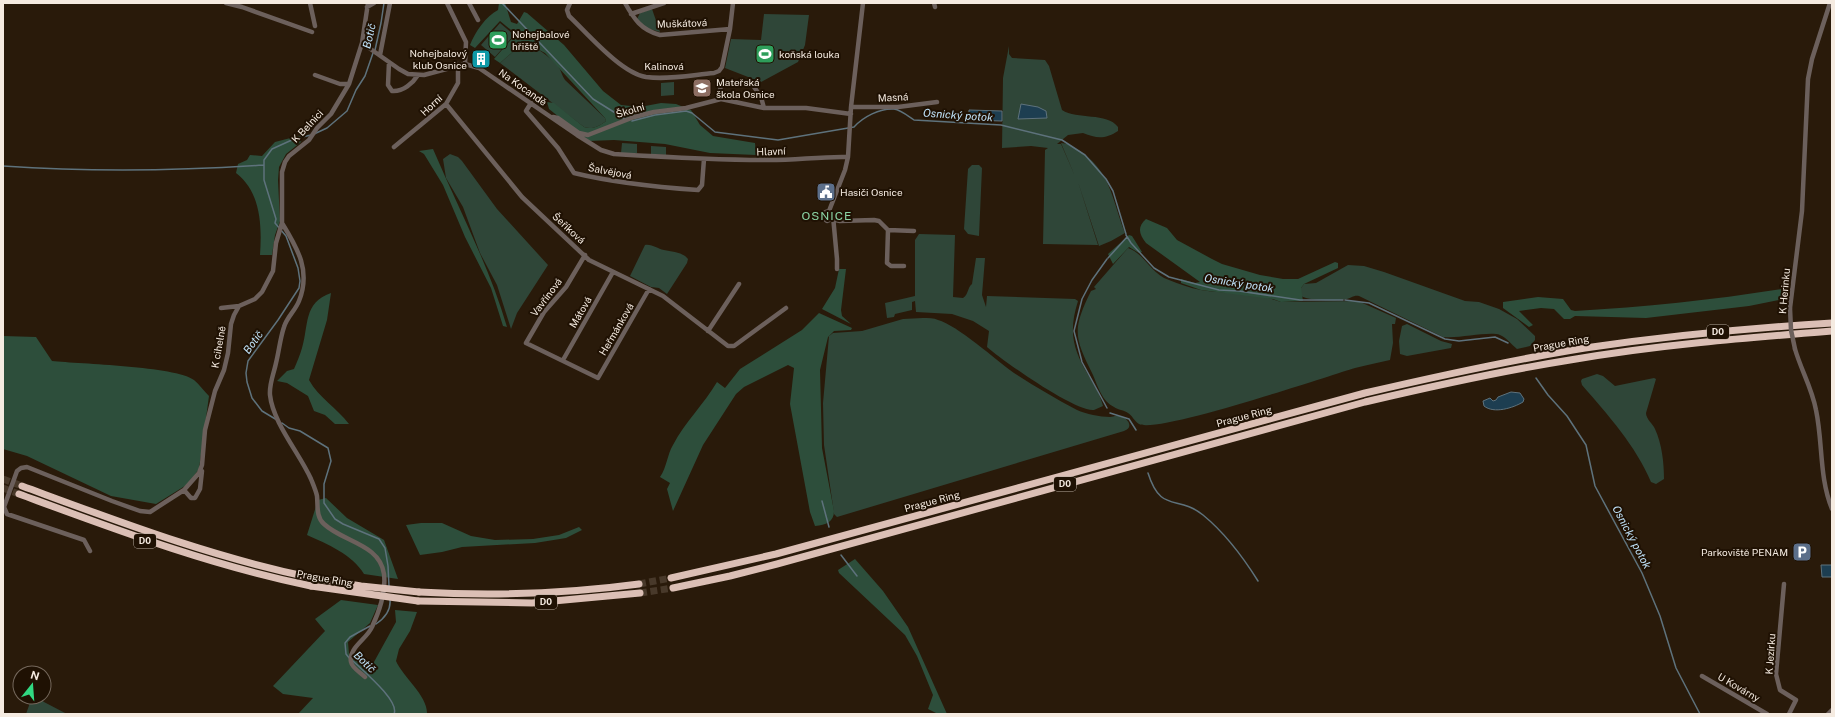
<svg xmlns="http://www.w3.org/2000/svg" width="1835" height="717" font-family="'Public Sans',sans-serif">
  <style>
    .green { fill: #2f4638 }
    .forest { fill: #2d4e3b }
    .water { fill: #1d3e51; stroke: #5e727c }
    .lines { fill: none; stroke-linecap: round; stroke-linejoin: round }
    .stream { stroke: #5e727c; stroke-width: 1.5 }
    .highway-tunnel { stroke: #48392a; stroke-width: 7; stroke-dasharray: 7 3.5; stroke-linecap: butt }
    .minor { stroke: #6c605c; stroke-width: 4.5 }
    .highway { stroke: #dbbfb5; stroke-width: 7 }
    .minor-bridge { stroke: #6c605c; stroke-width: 4.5 }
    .highway-bridge { stroke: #dbbfb5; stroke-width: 7 }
    .labels { text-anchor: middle; stroke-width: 4; stroke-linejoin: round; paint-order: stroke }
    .shield { fill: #1f1103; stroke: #b5aa9e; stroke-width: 1 }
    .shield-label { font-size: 9px; font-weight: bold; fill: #f5ebe1 }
    .street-label { font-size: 10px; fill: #f5ebe1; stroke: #1f1103 }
    .poi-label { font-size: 10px; fill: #f5ebe1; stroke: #1f1103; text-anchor: start }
    .water-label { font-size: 11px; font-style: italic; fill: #c0e3fa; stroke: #1f1103 }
    .quarter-label { font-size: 12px; letter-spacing: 1px; fill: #8ad3a4; stroke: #1f1103 }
  </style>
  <rect width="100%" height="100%" fill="#291a0a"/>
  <path class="green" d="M652 9 660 32 646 28 637 19 640 13Z
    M764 14 809 15 805 45 798 62 761 82 725 68 731 39 761 40Z
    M500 23 514 35 495 57 481 45Z
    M524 42C537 48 548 55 558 66 561 70 562 76 565 80L605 118 606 121C599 126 593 130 584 127L500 63Z
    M1009 46V54L1012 58 1045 60 1049 66 1062 110C1077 120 1107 112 1118 127V131C1104 140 1096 138 1083 133L1068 135 1057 144H1061L1075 176 1061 143C1067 143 1071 146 1076 149 1111 169 1112 200 1125 233L1111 241 1099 246 1078 182 1098 245 1043 244 1045 150 1048 148 1031 146 1002 148 1003 78Z
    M674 82V95L661 96V83Z
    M622 143 637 144V153H621Z
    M651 146 666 147V155L651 154Z
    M450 154 458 157 462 161 497 209 548 265 517 313 511 329 497 285 480 253 463 207 446 178 443 159Z
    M972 165H979L982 168 979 236 968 234 964 229 968 169Z
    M919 234 955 235 953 297 963 298C969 294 967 288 972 284L976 258H985L982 295 986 307 987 296 1075 299 1078 301C1068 333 1073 350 1090 378 1095 386 1101 397 1103 406 1100 407 1097 409 1094 410 1075 412 1003 361 987 347L989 331 973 321 952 314 916 312 915 301 912 302V310L895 314 894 317 887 318 885 303 915 296V240Z
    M645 245C653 244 657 249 664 250 672 252 683 252 688 259L687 263 667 294 659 288 651 287 630 276Z
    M1128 248C1144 253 1151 274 1169 280 1179 284 1190 288 1201 290 1227 294 1256 292 1281 302L1358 301 1396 318 1395 324H1392L1393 343 1390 360C1378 363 1366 365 1355 368 1325 377 1157 434 1139 424 1134 421 1132 415 1128 413 1124 410 1118 410 1114 407 1102 401 1098 387 1093 375 1074 337 1072 330 1091 291L1096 289 1094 287Z
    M1348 265 1364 266 1384 272 1465 301 1479 302 1499 309 1517 319 1535 336V340L1530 346 1517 349C1511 344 1507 338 1500 335 1489 331 1459 339 1443 337L1359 296C1353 295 1352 298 1347 299 1338 301 1309 301 1301 296V288L1304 284 1316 283Z
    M923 318C928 318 934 318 938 320 957 325 996 360 1014 373 1034 386 1056 399 1077 410 1086 414 1100 417 1110 417 1113 417 1115 415 1119 416 1127 417 1135 427 1124 431L837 517 834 514 833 506 824 445 823 403 829 336 833 333 862 331 903 319Z
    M1407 324 1441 341 1452 344 1451 348 1407 356 1400 354 1399 341 1402 326Z
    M1597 374 1603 376 1615 386 1654 378 1656 379 1646 413C1646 419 1653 424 1655 429 1662 444 1664 463 1664 479L1656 484 1651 482C1636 446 1608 415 1582 385L1581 381 1582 379Z
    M32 697H38L44 702 67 714H26Z"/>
  <path class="forest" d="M499 3H505L511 22 517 24 524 12 527 13 564 45 603 91 621 105 640 107 661 103 676 104 691 110 700 125 713 136 755 143 756 155 710 153 665 144 614 140 589 141 549 109 547 102 554 103 584 127C593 130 599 126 606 121L605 118 545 53 524 42 500 63 494 59 516 34 500 21 475 48 470 45C475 32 486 16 498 10Z
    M302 135 301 142 286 154 279 167 278 180 280 221 275 235 272 255H260C262 226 261 192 236 173L238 164 247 160 250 155 262 156 275 142Z
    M433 149C458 208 489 265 507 327L503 326 491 288 465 237 443 185 424 154 419 151Z
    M1146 219 1167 228 1177 240 1212 259 1222 264 1260 275 1283 279H1298L1335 262 1338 263V268L1304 284 1301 288 1303 301 1281 302 1273 299 1201 290 1181 283V279L1195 283 1200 282 1146 243C1139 234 1137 227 1146 219Z
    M1129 235 1132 236 1142 252 1139 253 1129 247 1113 264 1108 254Z
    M839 269H846L841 310 842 316 851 324 822 309 835 288Z
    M1787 283 1784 299 1749 306 1646 318 1575 316 1570 319H1564L1554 309 1541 308 1519 311 1533 325 1529 327 1503 308V302L1538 297 1563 299 1571 310 1575 311C1645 307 1713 300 1782 289Z
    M331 293 327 320 309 380C319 398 337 408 349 424H335L325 415 314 411 308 396 287 383 277 381 287 371 294 369C297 362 300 355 302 348 309 325 303 303 331 293Z
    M819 313 852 328 851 330 834 331 828 337 820 370 822 448 834 511C834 522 826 525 815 526L810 512 790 404 794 368 788 365 744 387 736 394 703 445 673 511 667 489 670 483 660 477C667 467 667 455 673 445 685 422 704 404 717 382L725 388 740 369 802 330Z
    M3 336 36 337 52 361C80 364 175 366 194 380 199 384 204 391 209 396L199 469 188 484 156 504 111 496 27 456 3 449Z
    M326 498 347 518 384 540 398 579 364 574C352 554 327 544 307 535L318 500Z
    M421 523H442L471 536 495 540 533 539 559 535 579 527 582 530 566 538 535 543 462 547 442 552 420 555 406 525Z
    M855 559 883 591 908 627 947 714H938L928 709 933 695 917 656 905 635 839 573 838 570Z
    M341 600 378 605 370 623 348 642 349 654 369 671 396 622 395 610 417 612 410 631 399 649 396 661C403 677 428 696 427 714H298L313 698 283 694 273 686 325 631 315 619Z"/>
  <path class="water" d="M1021 104 1038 107 1046 111 1047 118 1018 119Z
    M969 110 1002 111V121L969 120Z
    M1511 392 1520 393 1524 399 1523 402C1513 408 1494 414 1484 406L1483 401 1490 398 1493 401 1496 400 1498 397Z
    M1821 565H1832V577H1822Z"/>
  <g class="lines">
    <path class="stream" d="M502 3 593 99 625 119
      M375 50 381 23 384 3
      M632 121 655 115 686 111 692 113 715 132 778 140 854 127C863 117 880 108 894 109 901 110 908 116 914 120L1001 125 1062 140 1085 155 1106 179 1113 191 1126 234
      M314 134 327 128 347 111 356 90 365 76 373 53
      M3 166C90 172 177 171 264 165
      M1126 235 1131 243 1154 268 1169 277 1219 290 1239 291 1300 300H1343
      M1108 258 1127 237
      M1345 300 1369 303 1445 339 1459 341 1495 337 1508 343
      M1536 378 1548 395 1567 416 1586 445 1595 486 1642 573 1660 616 1676 668 1700 714
      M1107 408 1082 362 1074 331 1082 299 1092 280 1107 259
      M1110 413 1129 419 1136 430
      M277 420 262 411 252 398 247 382 246 373 248 361 278 320 299 288 300 281 298 268 286 236 275 223 276 219 264 180V160L272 149 294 139 311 135
      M282 423 289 428 300 431 328 448 331 461 324 484V503L335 519 343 524 379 539 385 548 388 566 389 586
      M1148 473C1161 514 1177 494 1203 515 1225 533 1243 557 1258 581
      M822 501 829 527
      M841 555 857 576
      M376 624C385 618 391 611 390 600
      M350 659 346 654 345 643 350 637 370 626
      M353 661C362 670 400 701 394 714"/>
    <path class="highway-tunnel" d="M3 479 22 486
      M3 488 19 494
      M639 584 671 578
      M640 593 673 588"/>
    <path class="minor" d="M226 3 242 7 312 32
      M310 3 315 26
      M447 3 466 42 465 64
      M469 3 478 20
      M570 3 567 10 569 16C588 34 621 73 646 77 668 80 692 75 714 73L719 71 722 67 730 29 733 3
      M625 3C634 19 641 30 660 35L730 29
      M934 3 935 7
      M367 7 374 3
      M631 14 664 3
      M362 43 399 69 408 74 424 75 465 64 479 68 577 135 601 150 614 154C664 157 714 160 763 160 792 161 820 156 848 157
      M380 55 390 3
      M389 62 388 85 392 91C403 92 413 83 418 75
      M315 75 340 84H349
      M531 103 526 111 558 148 574 173C615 183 655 187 698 190L702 185 704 159
      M446 104 522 197 589 260 663 296 728 346H734L786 308
      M851 107H898L937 102
      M764 108 761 97 752 84 720 82 721 99 764 108H806L851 114
      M553 117 558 118 579 133 588 135 634 117 654 112 686 108 721 99
      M394 147 446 104 458 83V64
      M829 211 845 170 848 157 851 107 863 3
      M829 211 833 216 837 259V269
      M829 211 823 213V218L827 221 832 219
      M832 219 840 221 874 220 879 221 888 230 914 231
      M282 223C298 249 311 271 299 301 295 311 287 317 284 327 280 339 279 351 276 363 274 373 269 384 270 395 273 423 300 454 311 479 313 484 316 491 317 496 318 506 316 517 324 524 343 542 380 544 384 574 386 591 379 612 372 627 367 639 348 648 351 662 352 668 361 673 365 677
      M888 230 887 263 891 266H904
      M585 255 566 287 544 312 526 343 598 378 649 289
      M221 308 239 306
      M1790 308 1802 211 1808 79 1812 59 1830 3
      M708 331 739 284
      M1795 349C1801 370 1812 388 1816 410 1823 443 1819 477 1832 509
      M563 360 613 272
      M184 490 191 498H195L200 489 202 471
      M90 551 84 540 7 514 4 507 17 471 21 468 27 467 112 501 140 511 150 512 184 490 199 473 202 465 205 430 215 391 224 370 228 353 231 324 234 315 239 306 255 299 262 292 273 271 276 243 282 223V172L285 162 289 156 309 140 317 128 331 114 349 84 362 43 368 3
      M1784 584 1776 674 1780 690 1796 700 1789 714
      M1702 676 1767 714
      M1828 714 1832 710"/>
    <path class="highway" d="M22 486C120 522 211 557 313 578
      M19 494C117 530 209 565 311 586
      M671 578 776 554 1365 393C1438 376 1511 360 1585 348 1667 336 1749 328 1832 323
      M673 588 730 576 777 564 1365 402C1433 386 1501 371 1570 360 1657 345 1744 338 1832 331
      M419 592C493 596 565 594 639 584
      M418 601 532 603 640 593"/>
    <path class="minor-bridge" d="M1790 308 1791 330 1795 349"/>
    <path class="highway-bridge" d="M313 578 361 586 419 592
      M311 586 418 601"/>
  </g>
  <defs>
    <g id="stadium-square" transform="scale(1)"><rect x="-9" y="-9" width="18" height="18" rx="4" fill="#2e9e5b" stroke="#1f1103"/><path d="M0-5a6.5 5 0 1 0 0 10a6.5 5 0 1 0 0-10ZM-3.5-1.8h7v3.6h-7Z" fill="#fff"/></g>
    <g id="building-square" transform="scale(1)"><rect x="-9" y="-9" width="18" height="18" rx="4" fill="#0f9aa8" stroke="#1f1103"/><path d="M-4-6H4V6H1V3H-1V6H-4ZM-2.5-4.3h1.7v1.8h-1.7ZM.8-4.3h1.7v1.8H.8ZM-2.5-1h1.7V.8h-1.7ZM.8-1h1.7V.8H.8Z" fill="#fff"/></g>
    <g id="school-square" transform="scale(1)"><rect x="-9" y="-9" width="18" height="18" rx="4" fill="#8d6e63" stroke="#1f1103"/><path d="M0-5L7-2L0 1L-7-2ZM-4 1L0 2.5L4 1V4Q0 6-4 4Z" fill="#fff"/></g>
    <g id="civic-square" transform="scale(1)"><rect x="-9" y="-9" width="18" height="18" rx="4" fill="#5c6f8a" stroke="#1f1103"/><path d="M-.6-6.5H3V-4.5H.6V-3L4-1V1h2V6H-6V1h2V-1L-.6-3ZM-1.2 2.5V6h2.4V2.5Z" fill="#fff"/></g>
    <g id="parking-square" transform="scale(1)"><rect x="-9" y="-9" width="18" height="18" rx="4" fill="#5c6f8a" stroke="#1f1103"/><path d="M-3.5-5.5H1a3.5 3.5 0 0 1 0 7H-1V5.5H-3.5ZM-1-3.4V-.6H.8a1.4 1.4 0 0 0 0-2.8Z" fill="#fff"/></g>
  </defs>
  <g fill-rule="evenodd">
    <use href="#stadium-square" x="498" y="40"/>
    <use href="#stadium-square" x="765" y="54"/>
    <use href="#building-square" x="481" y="59"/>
    <use href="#school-square" x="702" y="88"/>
    <use href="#civic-square" x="826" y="192"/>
    <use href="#parking-square" x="1802" y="552"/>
  </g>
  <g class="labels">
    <g class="shield">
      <rect x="1707" y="325" width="22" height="14" rx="3"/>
      <rect x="1054" y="477" width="22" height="14" rx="3"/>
      <rect x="134" y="534" width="22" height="14" rx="3"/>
      <rect x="535" y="595" width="22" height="14" rx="3"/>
    </g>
    <g class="shield-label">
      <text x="1718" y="335">D0</text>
      <text x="1065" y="487">D0</text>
      <text x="145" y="544">D0</text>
      <text x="546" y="605">D0</text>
    </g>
    <g class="street-label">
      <text transform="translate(682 23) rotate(-2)" y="4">Muškátová</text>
      <text x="664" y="70">Kalinová</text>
      <text transform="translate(523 87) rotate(35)" y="4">Na Kocandě</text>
      <text transform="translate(893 97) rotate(-3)" y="4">Masná</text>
      <text transform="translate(431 105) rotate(-43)" y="4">Horní</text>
      <text transform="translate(630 110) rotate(-17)" y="4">Školní</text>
      <text transform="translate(307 126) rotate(-47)" y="4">K Belnici</text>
      <text transform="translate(771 151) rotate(-2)" y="4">Hlavní</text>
      <text transform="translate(610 171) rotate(11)" y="4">Šalvějová</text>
      <text transform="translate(569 228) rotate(43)" y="4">Šeříková</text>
      <text transform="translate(1784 291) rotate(-85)" y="4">K Herinku</text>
      <text transform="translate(546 297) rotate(-53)" y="4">Vavřínová</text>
      <text transform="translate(580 312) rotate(-60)" y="4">Mátová</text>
      <text transform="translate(616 329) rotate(-60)" y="4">Heřmánková</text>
      <text transform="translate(1561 343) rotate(-10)" y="4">Prague Ring</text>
      <text transform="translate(218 347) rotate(-80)" y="4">K cihelně</text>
      <text transform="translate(1244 416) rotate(-15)" y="4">Prague Ring</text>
      <text transform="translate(932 501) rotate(-15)" y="4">Prague Ring</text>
      <text transform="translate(325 578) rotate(10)" y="4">Prague Ring</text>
      <text transform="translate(1770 654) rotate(-86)" y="4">K Jezírku</text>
      <text transform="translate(1739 687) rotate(30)" y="4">U Kovárny</text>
    </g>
    <g class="poi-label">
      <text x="512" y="38">Nohejbalové<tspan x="512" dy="12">hřiště</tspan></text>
      <text x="467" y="57" text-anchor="end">Nohejbalový<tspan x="467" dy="12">klub Osnice</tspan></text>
      <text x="779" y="58">koňská louka</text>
      <text x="716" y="86">Mateřská<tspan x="716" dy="12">škola Osnice</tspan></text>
      <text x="840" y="196">Hasiči Osnice</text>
      <text x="1788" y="556" text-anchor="end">Parkoviště PENAM</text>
    </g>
    <g class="water-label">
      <text transform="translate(369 36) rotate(-77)" y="4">Botič</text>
      <text transform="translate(958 115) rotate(4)" y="4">Osnický potok</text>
      <text transform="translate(1239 283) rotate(9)" y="4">Osnický potok</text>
      <text transform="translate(253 342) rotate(-54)" y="4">Botič</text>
      <text transform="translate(1632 537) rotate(62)" y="4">Osnický potok</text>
      <text transform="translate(365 662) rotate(44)" y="4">Botič</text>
    </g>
    <g class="quarter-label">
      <text x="827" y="220">OSNICE</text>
    </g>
  </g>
  <rect width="1835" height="717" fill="none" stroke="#f5ebe1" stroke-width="8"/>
  <g transform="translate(32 685) rotate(17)"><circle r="19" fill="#1f1103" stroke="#75685c"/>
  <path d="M0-3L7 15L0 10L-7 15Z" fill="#31d882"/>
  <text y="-6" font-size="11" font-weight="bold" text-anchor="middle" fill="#f5ebe1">N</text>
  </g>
</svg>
